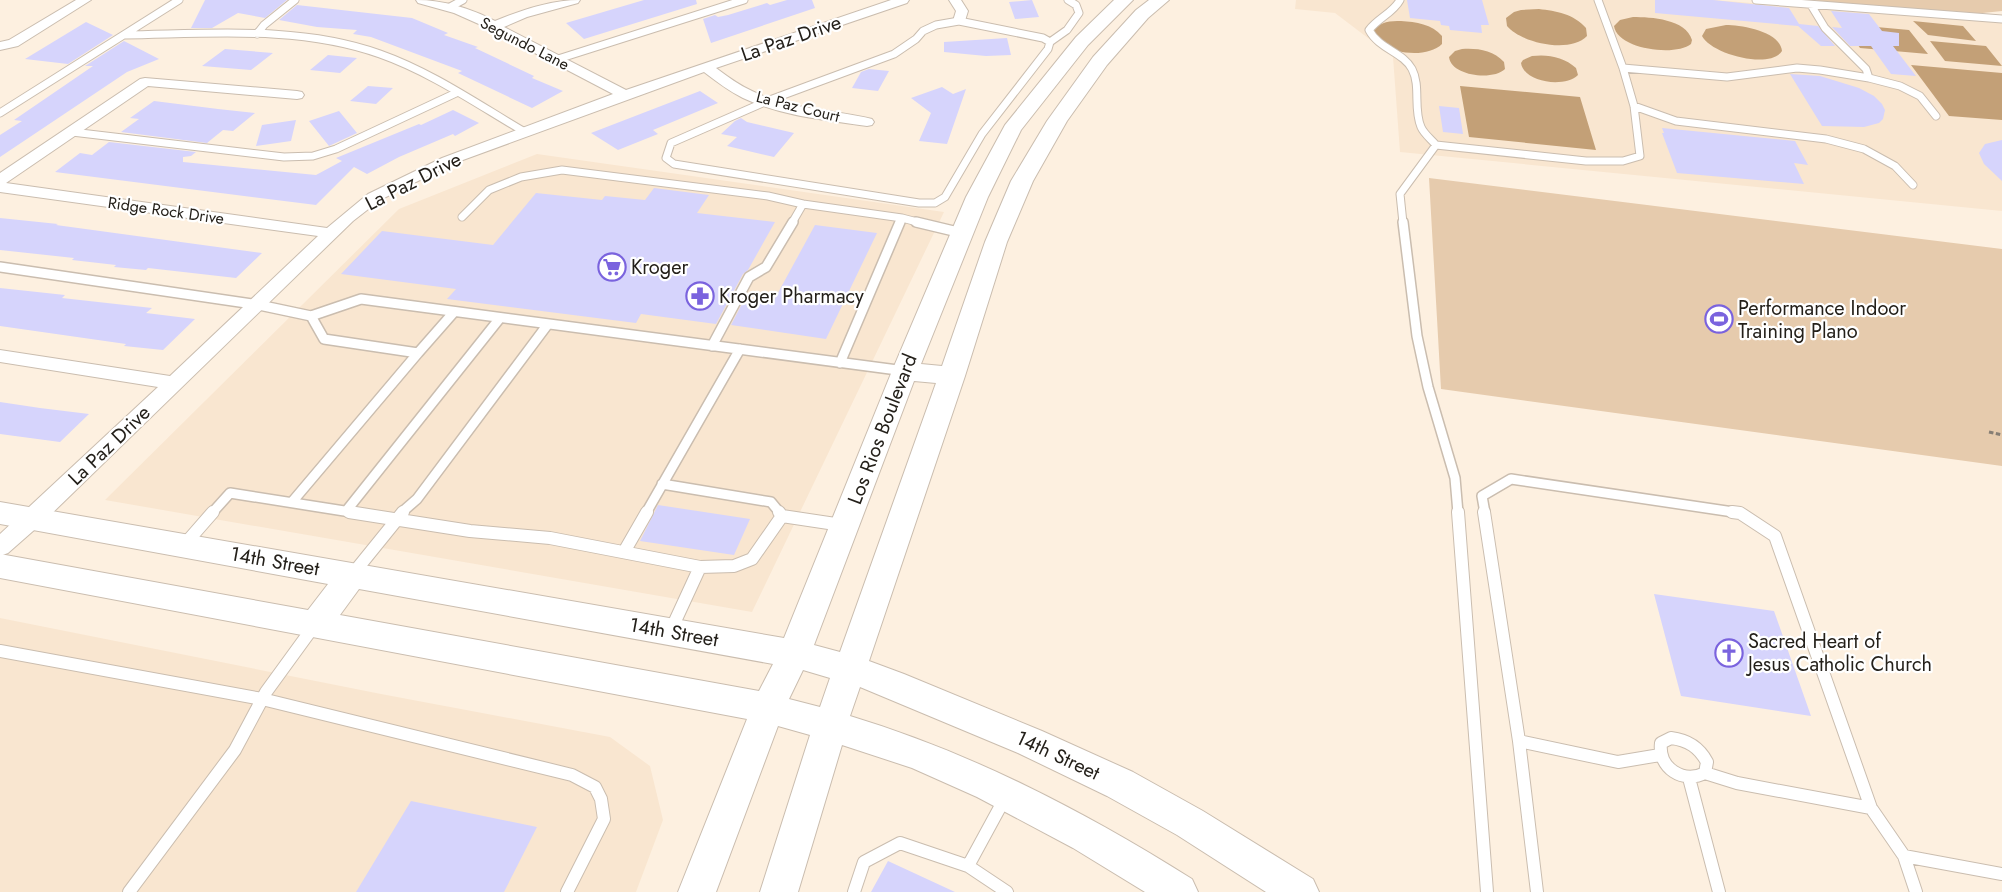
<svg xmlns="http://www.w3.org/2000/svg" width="2002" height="892" font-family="Jost,sans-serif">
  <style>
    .built { fill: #f9e6d0 }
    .green { fill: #e6cbad }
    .water { fill: #c3a077 }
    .building { fill: #d6d4fc }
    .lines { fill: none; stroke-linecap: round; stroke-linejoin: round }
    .lane-far2-casing { stroke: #cabdaf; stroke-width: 9 }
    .lane-far1-casing { stroke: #cabdaf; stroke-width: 12 }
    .lane-casing { stroke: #cabdaf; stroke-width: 14 }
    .street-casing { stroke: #cabdaf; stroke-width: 2 }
    .secondary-casing { stroke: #cabdaf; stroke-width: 2 }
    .path { stroke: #867e74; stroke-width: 3; stroke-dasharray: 4.5 2.5; stroke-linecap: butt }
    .lane-far2 { stroke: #fff; stroke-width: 7 }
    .lane-far1 { stroke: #fff; stroke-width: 9 }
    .lane { stroke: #fff; stroke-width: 12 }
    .street { fill: #fff; fill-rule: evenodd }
    .secondary { fill: #fff; fill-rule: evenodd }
    .labels { text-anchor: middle; stroke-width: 4.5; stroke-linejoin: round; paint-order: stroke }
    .far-street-label { font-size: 16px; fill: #24201a; stroke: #fff }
    .street-label { font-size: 20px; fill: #24201a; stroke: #fff }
    .poi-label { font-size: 20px; fill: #24201a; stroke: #fff; text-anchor: start }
  </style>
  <rect width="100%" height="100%" fill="#fdf0e0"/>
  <path class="built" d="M1296 0H1713L2002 23V211L1400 152 1393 57 1335 13 1295 9Z
    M537 154 944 212 752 612 105 500 399 209Z
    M0 618 381 694 610 737 650 766 663 820 636 892H0Z"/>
  <path class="green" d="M1809 0H2002V11L1973 14Z
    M1429 178 2002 249V466L1441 389Z"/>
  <path class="water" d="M1539 9C1556 11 1574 14 1586 28L1587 36C1570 54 1521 43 1507 26L1506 18 1514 12 1521 10Z
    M1633 17C1651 17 1686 19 1692 40L1691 44C1675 57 1617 49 1614 26L1620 20Z
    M1401 21C1416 22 1432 24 1442 36V44C1429 57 1397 55 1383 44 1379 41 1377 35 1374 31 1380 21 1391 21 1401 21Z
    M1913 21 1963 26 1976 41 1928 35Z
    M1844 24 1909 30 1928 54 1860 48Z
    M1726 25C1741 25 1780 31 1782 51 1770 70 1711 54 1702 36L1706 29Z
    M1930 41 1986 46 2002 66 1945 61Z
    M1462 49C1477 48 1493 50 1504 62L1505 69C1493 81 1451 76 1449 57L1455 51Z
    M1532 56C1548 54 1564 57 1576 68L1578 75C1565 88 1524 83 1521 63L1523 60Z
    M1911 65 2002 73V120L1949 116Z
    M1460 86 1580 97 1596 150 1469 137Z"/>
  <path class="building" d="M205 0H287L265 18 238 13 212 28H191Z
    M644 0H696L697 4 584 39 566 23Z
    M787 0H812L815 8 711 43 703 19 715 15 718 17 728 15 767 3 770 5Z
    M1032 0 1039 17 1015 19 1009 2Z
    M1407 0H1482L1489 25H1481L1482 33 1450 30 1449 26 1441 25 1440 21 1410 18Z
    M1655 0H1713L1789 8 1799 24 1818 26 1835 46H1821L1798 26 1655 13Z
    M297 5 412 18 448 33 444 35 478 47 475 48 534 76 532 78 563 91 532 108 458 73 462 71 371 37 353 34 357 30 317 27 279 20Z
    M1831 11 1869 14 1882 31 1899 33V46H1893L1916 76 1891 74 1871 46H1850L1832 27 1842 28Z
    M86 22 113 35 68 64 25 59Z
    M1007 38 1011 55 986 56 944 52V42Z
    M124 41 159 59 127 72 0 157V135L22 121 14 120 93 66H85Z
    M225 49 273 53 251 70 202 66Z
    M328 55 357 58 340 73 310 70Z
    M869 69 889 71 878 91 852 88 861 72Z
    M1790 74 1820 76 1859 88 1874 96 1882 104 1885 110 1883 119 1879 123 1864 127 1822 126Z
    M368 86 393 88 376 104 350 101Z
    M942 87 953 94 966 89 947 144 919 141 931 113 911 98Z
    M700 91 718 103 653 130 658 134 618 150 591 133Z
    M154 101 218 109 255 113 233 131 223 130 207 143 121 132 139 119 130 118Z
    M1439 106 1459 108 1463 134 1443 132Z
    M453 110 479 123 455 136 453 134 399 157 367 174 354 167 316 205 55 172 80 153 92 155 109 142 196 152 191 156 183 157V162L316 175 342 161 336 158 419 124 421 125Z
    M339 111 357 133 329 146 309 121Z
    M741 118 747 122 794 133 774 157 727 146 737 137 721 134 735 121Z
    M296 120 291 141 256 146 262 125Z
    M1662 128 1795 141 1808 165 1794 163 1804 184 1677 173 1662 133H1664Z
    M2002 140V181L1984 164 1979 153 1985 144Z
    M654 188 709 195 697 213 775 222 748 270 743 274 716 324 641 314 636 323 447 299 456 289 341 274 382 231 493 245 536 193 602 200 605 196 645 200Z
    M0 218 58 224 56 225 262 253 236 278 148 268 146 270 114 267 116 265 72 260 74 258 0 250Z
    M815 225 877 233 826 339 731 325 745 298 773 302Z
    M0 288 65 295 62 298 152 308 146 313 195 319 163 350 124 346 126 344 0 326Z
    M0 402 40 408 89 414 60 442 0 434Z
    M658 505 750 519 734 555 640 541Z
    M1654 594 1774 611 1811 716 1681 696Z
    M411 801 537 827 504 892H356Z
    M888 861 955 892H871Z"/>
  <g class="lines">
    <g class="lane-far2-casing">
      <path id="lane-far2" d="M1400 0C1393 13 1378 18 1369 30 1379 49 1403 52 1412 69 1421 86 1413 109 1421 127 1424 134 1431 139 1436 145
        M1756 0 2002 19
        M1811 5 1825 28 1866 69 1869 78
        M450 7 463 0
        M959 21 1043 38 1050 42 1048 49 982 134 945 197 935 203H919L674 164 666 158 671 143 767 101 894 54 916 39 923 31 936 25Z
        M257 34 264 25 295 0
        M124 35C208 34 299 25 380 54 431 72 477 104 523 131
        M1050 42 1067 30 1079 13 1076 5 1068 0
        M558 59 744 0
        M1623 68 1727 77 1797 68 1820 70 1869 78 1900 86 1920 96 1936 116
        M1634 106 1676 121 1826 139 1864 149 1895 166 1913 185
        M0 113 179 0
        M72 132 284 157 313 156 336 149 456 93
        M462 217 489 190 521 177 562 170 768 196 803 204
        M792 223 803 204 902 218 921 223
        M900 223 902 218
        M1403 223 1400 194 1436 145 1586 161H1623L1640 156 1634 106 1623 68 1598 0"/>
    </g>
    <g class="lane-far1-casing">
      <path id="lane-far1" d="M916 222 962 233
        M1403 222 1417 336 1428 387 1455 478 1458 513
        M0 267 259 305 311 316 361 299 905 371
        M712 346 749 277 766 267 793 222
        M418 353 454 312
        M840 363 900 222
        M662 484 771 502 780 513
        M292 502 418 353 324 339 311 316
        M347 510 500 318
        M212 513 230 493 357 513
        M401 513 417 499 548 324
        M646 513 740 349
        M1485 513 1482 496 1511 479 1740 513"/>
    </g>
    <g class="lane-casing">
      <path id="lane" d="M349 512 470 531 550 538 700 567 671 630
        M779 512 782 516 842 525
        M1458 512 1487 892
        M1484 512 1519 741
        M1732 512 1740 513 1775 536 1871 808
        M185 544 213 512
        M624 552 647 512
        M700 567 734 566 752 559 782 516
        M352 575 403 512
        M0 651 262 699 572 775 595 787 601 799 604 819 567 892
        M1671 738C1688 740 1699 747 1707 762L1705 773C1683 784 1658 768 1661 743Z
        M1705 773 1737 783 1871 808 1904 856 1916 892
        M1689 778 1719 892
        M1904 856 2002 874
        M968 866 1007 892
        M129 892 235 750 266 692 314 626
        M854 892 864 862 900 843 968 866 1005 798
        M1537 892 1519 741 1618 762 1660 755"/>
    </g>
    <g class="street-casing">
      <path id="street" d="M76 0H91L18 46 0 50V42L9 40Z
        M416 0C444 0 470 8 495 21 522 10 550 0 580 0L578 3 527 17 504 27 626 90 891 0H909L907 3 716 68C728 77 739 85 752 91 790 110 832 109 872 119L874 122 872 125 867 126C826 120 781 116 743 98 729 91 717 82 704 72L452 164 380 200 353 221 41 524 8 553 0 556V534L158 387 0 362V350L170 376 318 236 0 192V173L140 79 145 78 297 91 302 92 304 95 302 98 297 99 148 86 6 183 327 228 368 194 442 158 613 94 481 25 454 13 418 3Z
        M949 0H961L968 11 964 24H954L953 21 956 11Z"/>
    </g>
    <g class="secondary-casing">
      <path id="secondary" d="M1114 0H1133L1088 45 1021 130 988 197 921 364 942 366 985 242 1011 181 1047 121 1093 57 1136 10 1149 0H1169L1148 18 1107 65 1067 121 1033 181 1007 242 965 376 869 661 904 674 1042 731 1133 772 1203 811 1313 879 1319 892H1266L1177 835 1107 796 1018 753 860 687 850 716C972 753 1084 811 1192 879L1198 892H1145L1073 848 977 797 912 768 842 745 798 892H760L810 735 778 726 716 892H678L747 719 0 578V554L308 610 328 584 0 524V502L784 638 892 371 966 197 1005 125 1076 37ZM914 381 936 383 840 652 814 645ZM359 589 773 664 759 691 340 615ZM803 670 830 678 820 707 789 699Z"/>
    </g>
    <path class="path" d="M1989 432 2002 435"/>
    <use href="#lane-far2" class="lane-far2"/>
    <use href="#lane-far1" class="lane-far1"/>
    <use href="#lane" class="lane"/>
    <use href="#street" class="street"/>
    <use href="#secondary" class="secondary"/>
  </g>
  <defs>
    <g id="supermarket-ring" transform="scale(1.4375)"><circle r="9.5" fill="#fff" stroke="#7a63de" stroke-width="1.5"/><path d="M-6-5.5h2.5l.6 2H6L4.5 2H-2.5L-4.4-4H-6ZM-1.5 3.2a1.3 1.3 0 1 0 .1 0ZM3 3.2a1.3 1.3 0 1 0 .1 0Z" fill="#7a63de"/></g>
    <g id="pharmacy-ring" transform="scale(1.4375)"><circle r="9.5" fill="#fff" stroke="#7a63de" stroke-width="1.5"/><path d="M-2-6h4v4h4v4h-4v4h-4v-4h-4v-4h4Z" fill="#7a63de"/></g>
    <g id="stadium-ring" transform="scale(1.4375)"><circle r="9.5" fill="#fff" stroke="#7a63de" stroke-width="1.5"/><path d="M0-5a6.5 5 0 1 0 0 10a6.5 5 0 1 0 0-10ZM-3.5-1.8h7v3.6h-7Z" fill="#7a63de"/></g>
    <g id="church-ring" transform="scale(1.4375)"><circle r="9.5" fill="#fff" stroke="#7a63de" stroke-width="1.5"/><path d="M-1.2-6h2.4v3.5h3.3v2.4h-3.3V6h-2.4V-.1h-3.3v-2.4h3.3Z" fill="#7a63de"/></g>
  </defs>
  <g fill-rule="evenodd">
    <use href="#supermarket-ring" x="612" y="267"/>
    <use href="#pharmacy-ring" x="700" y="296"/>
    <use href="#stadium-ring" x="1719" y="319"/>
    <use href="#church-ring" x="1729" y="653"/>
  </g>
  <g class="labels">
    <g class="far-street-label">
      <text transform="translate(525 43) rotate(27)" y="6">Segundo Lane</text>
      <text transform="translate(798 106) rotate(14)" y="6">La Paz Court</text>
      <text transform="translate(166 210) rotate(8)" y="6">Ridge Rock Drive</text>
    </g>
    <g class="street-label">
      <text transform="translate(791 38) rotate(-19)" y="7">La Paz Drive</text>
      <text transform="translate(413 181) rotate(-27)" y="7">La Paz Drive</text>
      <text transform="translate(882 429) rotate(-69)" y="7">Los Rios Boulevard</text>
      <text transform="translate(109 445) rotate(-44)" y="7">La Paz Drive</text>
      <text transform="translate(275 561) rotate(10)" y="7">14th Street</text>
      <text transform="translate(674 632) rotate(10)" y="7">14th Street</text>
      <text transform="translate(1058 755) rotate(25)" y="7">14th Street</text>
    </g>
    <g class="poi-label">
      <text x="631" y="274">Kroger</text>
      <text x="719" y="303">Kroger Pharmacy</text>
      <text x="1738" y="315">Performance Indoor<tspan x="1738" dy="23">Training Plano</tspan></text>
      <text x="1748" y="648">Sacred Heart of<tspan x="1748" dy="23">Jesus Catholic Church</tspan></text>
    </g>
  </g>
</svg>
